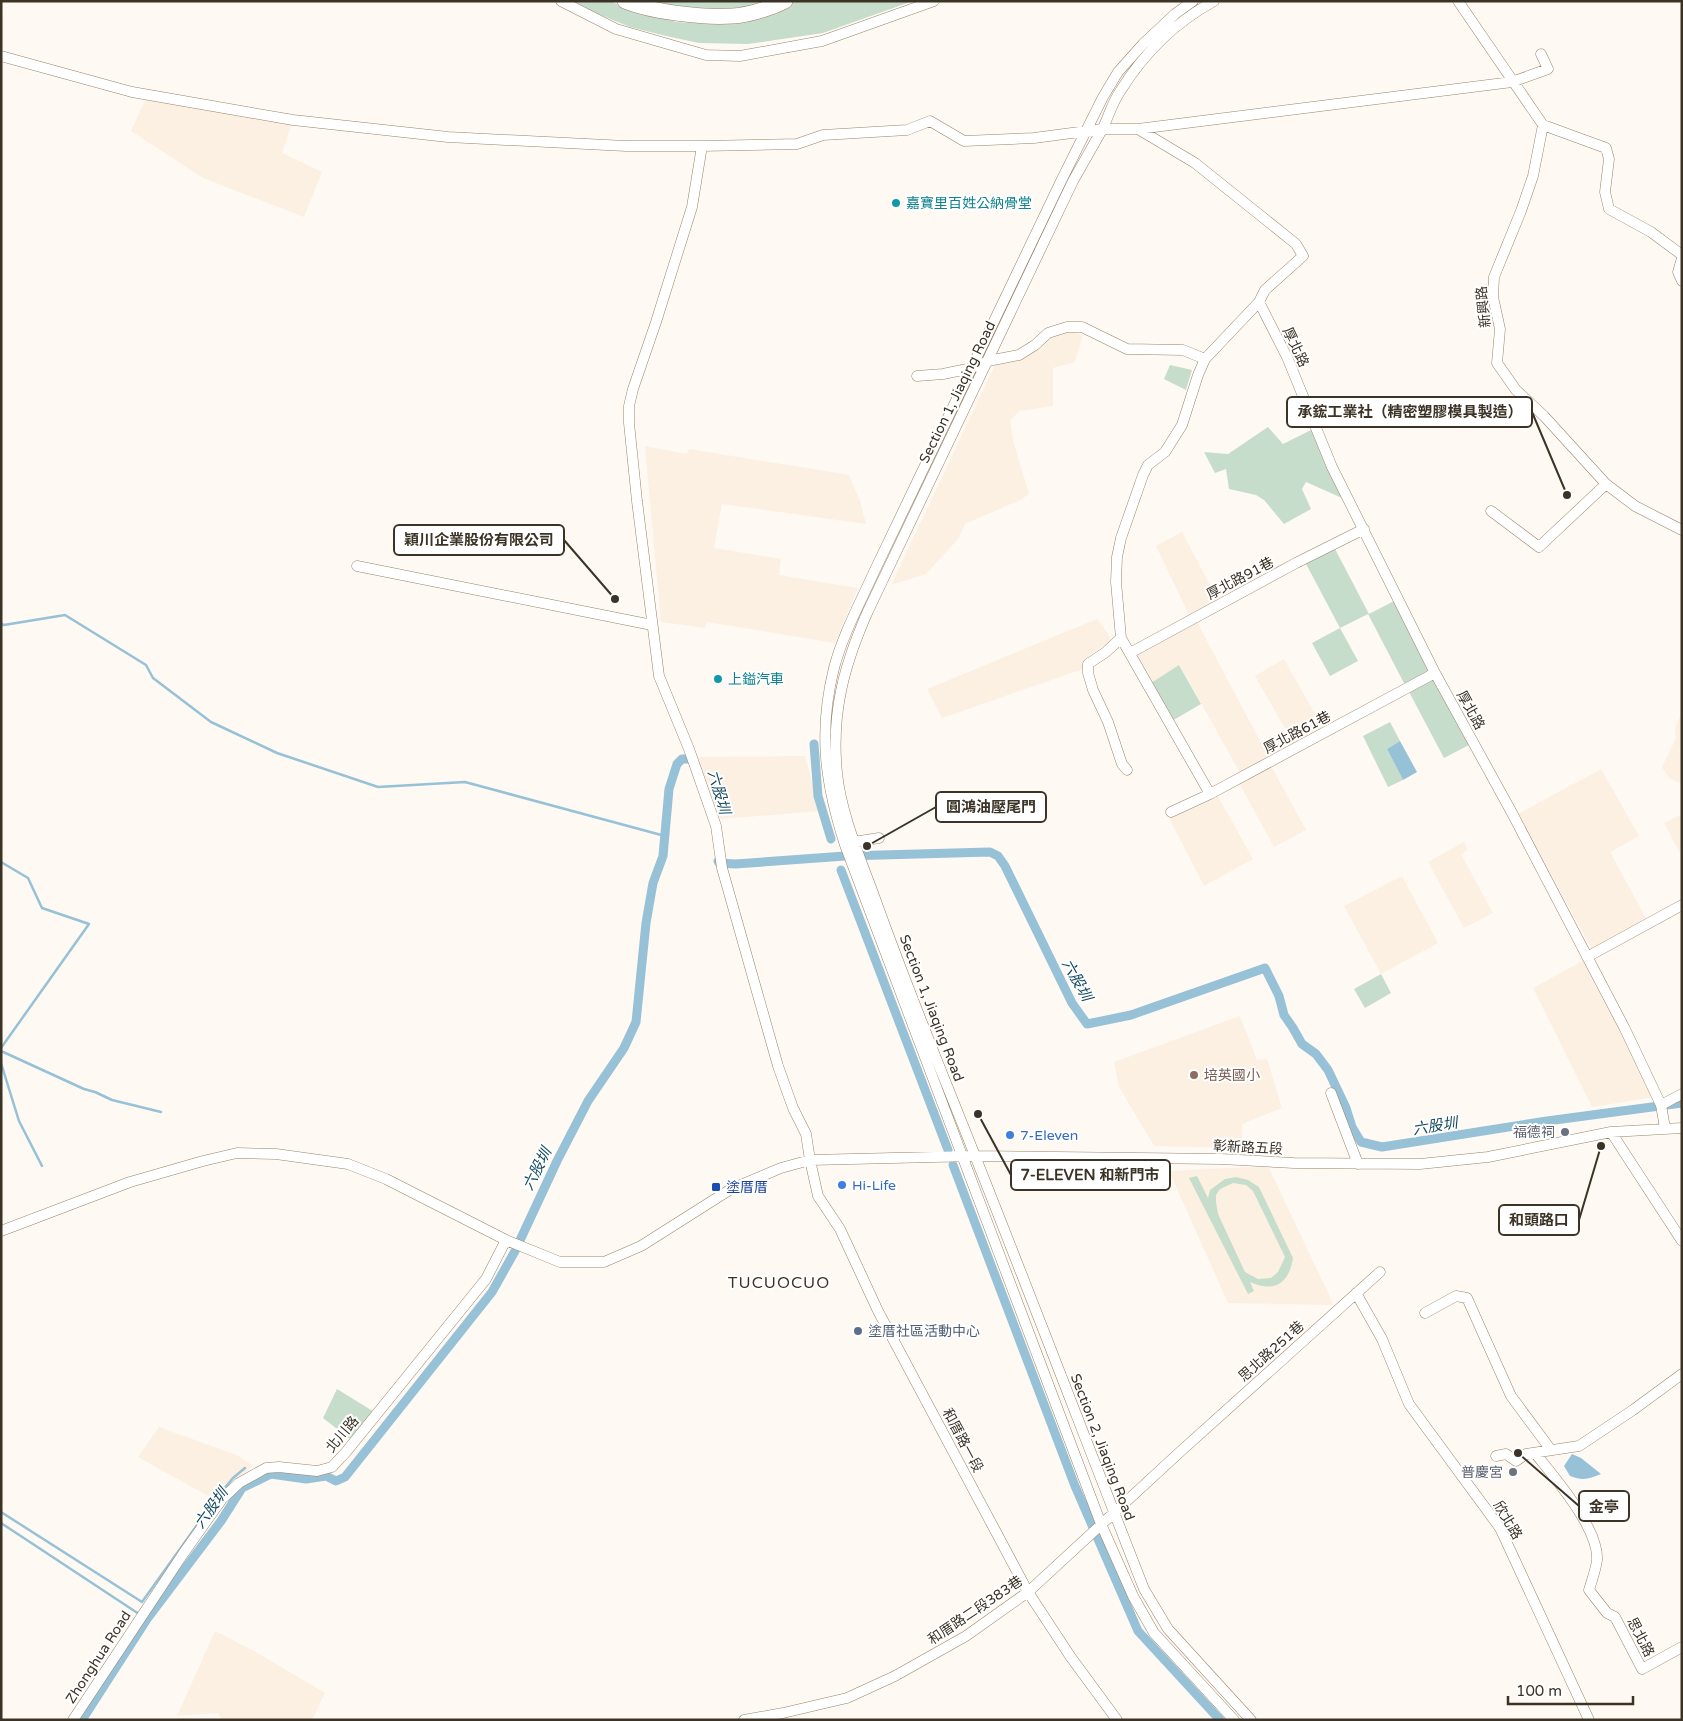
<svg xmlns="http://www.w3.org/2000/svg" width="1683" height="1721" font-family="'Varela Round','Noto Sans TC',sans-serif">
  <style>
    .built { fill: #fcf0e2 }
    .green { fill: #c7ddcc; fill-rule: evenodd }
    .water { fill: #96c1d6 }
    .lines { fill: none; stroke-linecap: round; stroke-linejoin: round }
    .stream { stroke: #96c1d6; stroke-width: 2.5 }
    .canal { stroke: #96c1d6; stroke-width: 9 }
    .minor-casing { stroke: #9a8468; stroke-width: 11 }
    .highway-casing { stroke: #9a8468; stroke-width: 16 }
    .minor { stroke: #fff; stroke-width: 10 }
    .highway { stroke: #fff; stroke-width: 15 }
    .culture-dot { fill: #0f9aa8; stroke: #fff; stroke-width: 2 }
    .education-dot { fill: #8d6e63; stroke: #fff; stroke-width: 2 }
    .worship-dot { fill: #6b7280; stroke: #fff; stroke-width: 2 }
    .shop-dot { fill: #3f7fe0; stroke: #fff; stroke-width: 2 }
    .transit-dot { fill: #1a4fb4; stroke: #fff; stroke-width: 2 }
    .service-dot { fill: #5c6f8a; stroke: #fff; stroke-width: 2 }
    .labels { text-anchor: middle; stroke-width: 4; stroke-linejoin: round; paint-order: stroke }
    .culture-label { font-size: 14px; fill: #0d838f; stroke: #fff; text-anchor: start }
    .street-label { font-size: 14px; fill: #3c3327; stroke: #fff }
    .education-label { font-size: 14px; fill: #785e54; stroke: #fff; text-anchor: start }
    .worship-label { font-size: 14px; fill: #5b616d; stroke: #fff; text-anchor: end }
    .shop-label { font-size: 14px; fill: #366cbe; stroke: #fff; text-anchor: start }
    .transit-label { font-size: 14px; fill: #164399; stroke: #fff; text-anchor: start }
    .service-label { font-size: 14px; fill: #4e5e75; stroke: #fff; text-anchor: start }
    .water-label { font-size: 15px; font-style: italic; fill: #144b62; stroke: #fff }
    .quarter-label { font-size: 16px; letter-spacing: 1px; fill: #3c3327; stroke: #fff }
    .leader { fill: none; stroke: #3c3327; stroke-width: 2 }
    .callout-dot { fill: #3c3327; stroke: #fff; stroke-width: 2 }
    .callout { fill: #fff; stroke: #3c3327; stroke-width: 2 }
    .callout-label { font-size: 15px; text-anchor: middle; font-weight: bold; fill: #3c3327 }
  </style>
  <rect width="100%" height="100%" fill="#fef9f3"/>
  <path class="built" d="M148 94 292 123 282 153 322 172 304 217 203 178 131 131Z
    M1068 331 1083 335 1075 362 1053 368V406L1020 411 1010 420 1013 440 1029 494 1020 500 965 524 959 538 926 574 891 585 996 363 1016 360 1055 335Z
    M645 446 687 454 689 449 849 475 860 501 866 524 722 504 714 548 781 559 779 575 858 588 835 643 707 622 705 628 661 622Z
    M1182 532 1218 600 1189 615 1156 546Z
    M1097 619 1111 638 1110 642 1087 657 1086 668 942 718 927 689Z
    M1196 620 1269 758 1240 773 1180 665 1151 683 1135 652Z
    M1284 659 1323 728 1294 744 1255 676Z
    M1680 716 1682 718V784L1669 778 1662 767 1676 738 1675 729Z
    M805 756 820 811 720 819 698 757Z
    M1270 764 1306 830 1274 847 1238 781Z
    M1601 769 1639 836 1610 852 1647 920 1592 949 1518 814Z
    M1216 793 1253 859 1204 886 1169 818Z
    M1682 814V857L1664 823Z
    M1464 842 1468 850 1461 854 1493 913 1464 928 1428 862Z
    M1402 876 1438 943 1381 974 1344 906Z
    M1586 959 1661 1096 1592 1107 1533 988Z
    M1240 1016 1257 1060 1267 1059 1282 1108 1242 1124V1148L1154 1146 1119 1087 1114 1062Z
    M1268 1166 1330 1297 1333 1305 1228 1303 1169 1171Z
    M159 1427 239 1456 253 1466 231 1485 219 1502 138 1457Z
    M215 1631 254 1651 325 1693 312 1720H220L221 1718 218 1713 177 1716Z"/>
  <path class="green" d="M572 1H609L652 16 677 22 716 24 677 9 647 1H913L823 33 748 44 699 43 666 36 630 27 581 7Z
    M1170 365 1192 370 1186 390 1164 379Z
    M1268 427 1283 444 1313 429 1351 502 1306 482 1302 489 1311 509 1284 524 1264 500 1256 495 1229 489 1226 469 1215 473 1204 452 1228 454Z
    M1334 547 1369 614 1398 599 1430 670 1405 685 1368 614 1340 628 1358 661 1330 676 1312 643 1340 628 1305 562Z
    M1179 665 1201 704 1172 721 1151 683Z
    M1432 677 1473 743 1444 758 1408 690Z
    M1390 722 1400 741 1387 749 1403 780 1388 787 1363 736Z
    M1381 974 1391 993 1365 1008 1354 989Z
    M1197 1176 1208 1198 1210 1190 1225 1179 1236 1177 1248 1180 1259 1187 1293 1258C1289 1284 1274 1293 1250 1282L1254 1291 1248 1294 1189 1178ZM1233 1183 1246 1185 1253 1191 1285 1257 1278 1272 1271 1278 1258 1279 1245 1272 1218 1214 1216 1202V1195L1220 1189Z
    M337 1389 376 1413 354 1442 323 1418Z"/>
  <path class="water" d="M1400 741 1417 772 1403 780 1387 749Z
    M1572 1454 1581 1458 1601 1474C1589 1479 1583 1481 1570 1476L1564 1466Z"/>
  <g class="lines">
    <path class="stream" d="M1 624 4 625 65 615 146 665 153 678 211 722 277 753 378 787 465 782 665 836
      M1 862 28 878 42 908 89 924 1 1048
      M1 1051 84 1089 95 1092 112 1100 161 1112
      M1 1063 19 1121 42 1166
      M218 1496 233 1478 245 1468
      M1 1512 142 1602 215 1500
      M1 1523 139 1614"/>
    <path class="canal" d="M814 744 818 796 831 839
      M718 861 719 863 735 864 845 856 990 852 998 856 1005 866 1072 1003 1087 1024 1131 1015 1265 968 1279 996 1284 1015 1293 1028 1302 1044 1316 1054 1328 1070 1346 1108 1352 1127 1361 1142 1382 1147 1547 1121 1682 1103
      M841 870 948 1150
      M953 1165 1075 1486 1138 1631 1220 1720
      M82 1720 147 1619 221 1521 242 1488 271 1474 306 1479 326 1476 336 1481 345 1477 492 1292 515 1251 557 1161 588 1101 624 1048 636 1022 646 923 653 883 663 856 669 789 677 764 682 759H690L695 764"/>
    <g class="minor-casing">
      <path id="minor" d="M561 1 616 29 706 55 740 56 822 41 934 1
        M1193 1 1175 14 1143 44 1118 72 1103 97 1062 179 874 572C860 603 843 634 834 668 818 732 825 783 845 845L1101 1524 1133 1596 1154 1633 1234 1720
        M1214 1C1176 22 1144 53 1121 90 1113 101 1109 115 1103 128 1093 146 1083 163 1073 181L868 611C844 665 831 713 837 773 841 813 859 855 873 893 897 960 923 1026 950 1093 1016 1257 1079 1423 1144 1589L1168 1629 1251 1720
        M1458 1 1543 125 1533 176 1521 211 1494 277 1493 297 1500 329 1497 363 1516 390 1544 416 1606 484 1635 506 1682 530
        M1 56 132 92 293 120 448 137 626 146H702L797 144 823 135 907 130 930 121 964 141 1034 138 1102 129H1138L1195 163 1296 244 1303 256 1265 290 1259 302 1205 359 1198 375 1182 425 1165 452 1148 465 1143 475 1121 538 1117 557 1116 582 1121 638 1210 794
        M1543 125 1606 148 1609 159 1605 192 1609 209 1651 232 1682 255
        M1138 129 1512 82 1548 69 1541 54
        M702 146 692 207 656 322 633 389 629 406V423L637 501 659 676 689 749 716 826 722 868 778 1066 793 1108 806 1134 810 1160 818 1196 840 1229 878 1311 1028 1592 1070 1656 1117 1720
        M1682 258 1678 272 1682 281
        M1259 302 1287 357 1332 467 1435 673 1512 813 1625 1029 1661 1105 1665 1128
        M917 376 943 374 972 368 988 361 1019 355 1035 345 1048 333 1067 327H1082L1127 349 1183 350 1205 359
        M1491 511 1539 547 1606 484
        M357 566 652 625
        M1121 638 1106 652 1088 664V673L1093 690 1108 722 1122 764 1127 770
        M1130 653 1296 563 1364 529
        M1171 812 1210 794 1435 673
        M854 842 879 838
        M1587 957 1682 905
        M1331 1093 1358 1164
        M1661 1105 1682 1094
        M1611 1132 1682 1241
        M1 1231 130 1182 203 1161 237 1153 276 1154 348 1164 386 1179 506 1240 560 1262H604L641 1246 731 1189 781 1168 810 1160 976 1156 1221 1159 1294 1163 1420 1164 1488 1157 1611 1132 1682 1128
        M1356 1293 1382 1339 1409 1404 1500 1528 1589 1720
        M1425 1313 1456 1296 1467 1298 1511 1396 1551 1450
        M1535 1453C1554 1477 1599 1528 1597 1560 1596 1569 1592 1580 1589 1590L1607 1613 1615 1617 1642 1669 1682 1647
        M1496 1456 1506 1454 1516 1461 1526 1454 1579 1446 1633 1410 1682 1374
        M73 1720 183 1554 222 1499 239 1483 266 1468 279 1467 317 1471 332 1467 346 1452 486 1279 506 1240
        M744 1720 783 1713 847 1698 895 1676 966 1636 1028 1592 1181 1451 1380 1272"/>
    </g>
    <g class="highway-casing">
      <path id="highway" d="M625 1C652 12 703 18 733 16 748 15 772 8 785 1"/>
    </g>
    <use href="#minor" class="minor"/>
    <use href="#highway" class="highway"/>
  </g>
  <g class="culture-dot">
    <circle cx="896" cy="203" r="5"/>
    <circle cx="718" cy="679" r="5"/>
  </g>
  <circle class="education-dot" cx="1194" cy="1075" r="5"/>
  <g class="worship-dot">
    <circle cx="1565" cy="1132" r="5"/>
    <circle cx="1513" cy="1472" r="5"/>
  </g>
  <g class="shop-dot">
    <circle cx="1010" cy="1135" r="5"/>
    <circle cx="842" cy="1185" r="5"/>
  </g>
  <rect class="transit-dot" x="711" y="1182" width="10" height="10" rx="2.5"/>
  <circle class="service-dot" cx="858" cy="1331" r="5"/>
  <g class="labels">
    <g class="culture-label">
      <text x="906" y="208">嘉寶里百姓公納骨堂</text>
      <text x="728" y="684">上鎰汽車</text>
    </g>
    <g class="street-label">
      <text transform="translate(1483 307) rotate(-96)" y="5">新興路</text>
      <text transform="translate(1296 347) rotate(65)" y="5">厚北路</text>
      <text transform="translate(957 392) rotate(-64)" y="5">Section 1, Jiaqing Road</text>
      <text transform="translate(1240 578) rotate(-28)" y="5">厚北路91巷</text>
      <text transform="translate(1471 710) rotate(61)" y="5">厚北路</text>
      <text transform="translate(1297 732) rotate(-28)" y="5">厚北路61巷</text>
      <text transform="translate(932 1008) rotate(69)" y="5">Section 1, Jiaqing Road</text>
      <text transform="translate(1248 1147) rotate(3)" y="5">彰新路五段</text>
      <text transform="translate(1271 1351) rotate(-42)" y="5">思北路251巷</text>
      <text transform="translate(342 1434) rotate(-50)" y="5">北川路</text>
      <text transform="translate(963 1440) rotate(62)" y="5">和厝路一段</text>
      <text transform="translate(1103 1447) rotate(69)" y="5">Section 2, Jiaqing Road</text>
      <text transform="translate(1508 1520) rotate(59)" y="5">欣北路</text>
      <text transform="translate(975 1610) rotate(-34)" y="5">和厝路二段383巷</text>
      <text transform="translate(1641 1637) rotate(63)" y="5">思北路</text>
      <text transform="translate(98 1657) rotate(-57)" y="5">Zhonghua Road</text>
    </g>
    <g class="education-label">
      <text x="1204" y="1080">培英國小</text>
    </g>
    <g class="worship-label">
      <text x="1555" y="1137">福德祠</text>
      <text x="1503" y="1477">普慶宮</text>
    </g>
    <g class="shop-label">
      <text x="1020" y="1140">7-Eleven</text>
      <text x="852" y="1190">Hi-Life</text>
    </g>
    <g class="transit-label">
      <text x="726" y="1192">塗厝厝</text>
    </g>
    <g class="service-label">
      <text x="868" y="1336">塗厝社區活動中心</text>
    </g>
    <g class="water-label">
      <text transform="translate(719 792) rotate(74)" y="5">六股圳</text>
      <text transform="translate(1077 980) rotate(61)" y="5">六股圳</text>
      <text transform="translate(1435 1126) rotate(-9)" y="5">六股圳</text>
      <text transform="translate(537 1169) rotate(-63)" y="5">六股圳</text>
      <text transform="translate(211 1508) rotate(-54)" y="5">六股圳</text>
    </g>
    <g class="quarter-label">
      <text x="779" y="1288">TUCUOCUO</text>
    </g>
  </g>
  <path class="leader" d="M1567 495L1532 412M615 599L564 540M867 846L936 807M978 1114L1011 1175M1601 1146L1579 1220M1518 1453L1579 1506"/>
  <g class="callout-dot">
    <circle cx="1567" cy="495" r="5"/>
    <circle cx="615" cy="599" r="5"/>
    <circle cx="867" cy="846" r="5"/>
    <circle cx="978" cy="1114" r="5"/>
    <circle cx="1601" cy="1146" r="5"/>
    <circle cx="1518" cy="1453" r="5"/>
  </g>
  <g class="callout">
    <rect x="1287" y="397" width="245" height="30" rx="5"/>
    <rect x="394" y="525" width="170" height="30" rx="5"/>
    <rect x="936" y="792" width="110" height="30" rx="5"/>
    <rect x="1011" y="1160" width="159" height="30" rx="5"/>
    <rect x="1499" y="1205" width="80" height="30" rx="5"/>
    <rect x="1579" y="1491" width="50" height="30" rx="5"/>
  </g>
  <g class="callout-label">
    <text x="1410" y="417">承鋐工業社（精密塑膠模具製造）</text>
    <text x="479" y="545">穎川企業股份有限公司</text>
    <text x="991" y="812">圓鴻油壓尾門</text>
    <text x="1090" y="1180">7-ELEVEN 和新門市</text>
    <text x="1539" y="1225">和頭路口</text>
    <text x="1604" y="1512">金亭</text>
  </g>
  <rect width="1683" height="1721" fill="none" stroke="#3c3327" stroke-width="5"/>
  <path d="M1508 1696v8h125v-8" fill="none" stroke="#3c3327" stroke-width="2.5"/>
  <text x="1516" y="1696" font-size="15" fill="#3c3327" stroke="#ffffff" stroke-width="4" paint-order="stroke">100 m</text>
</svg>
